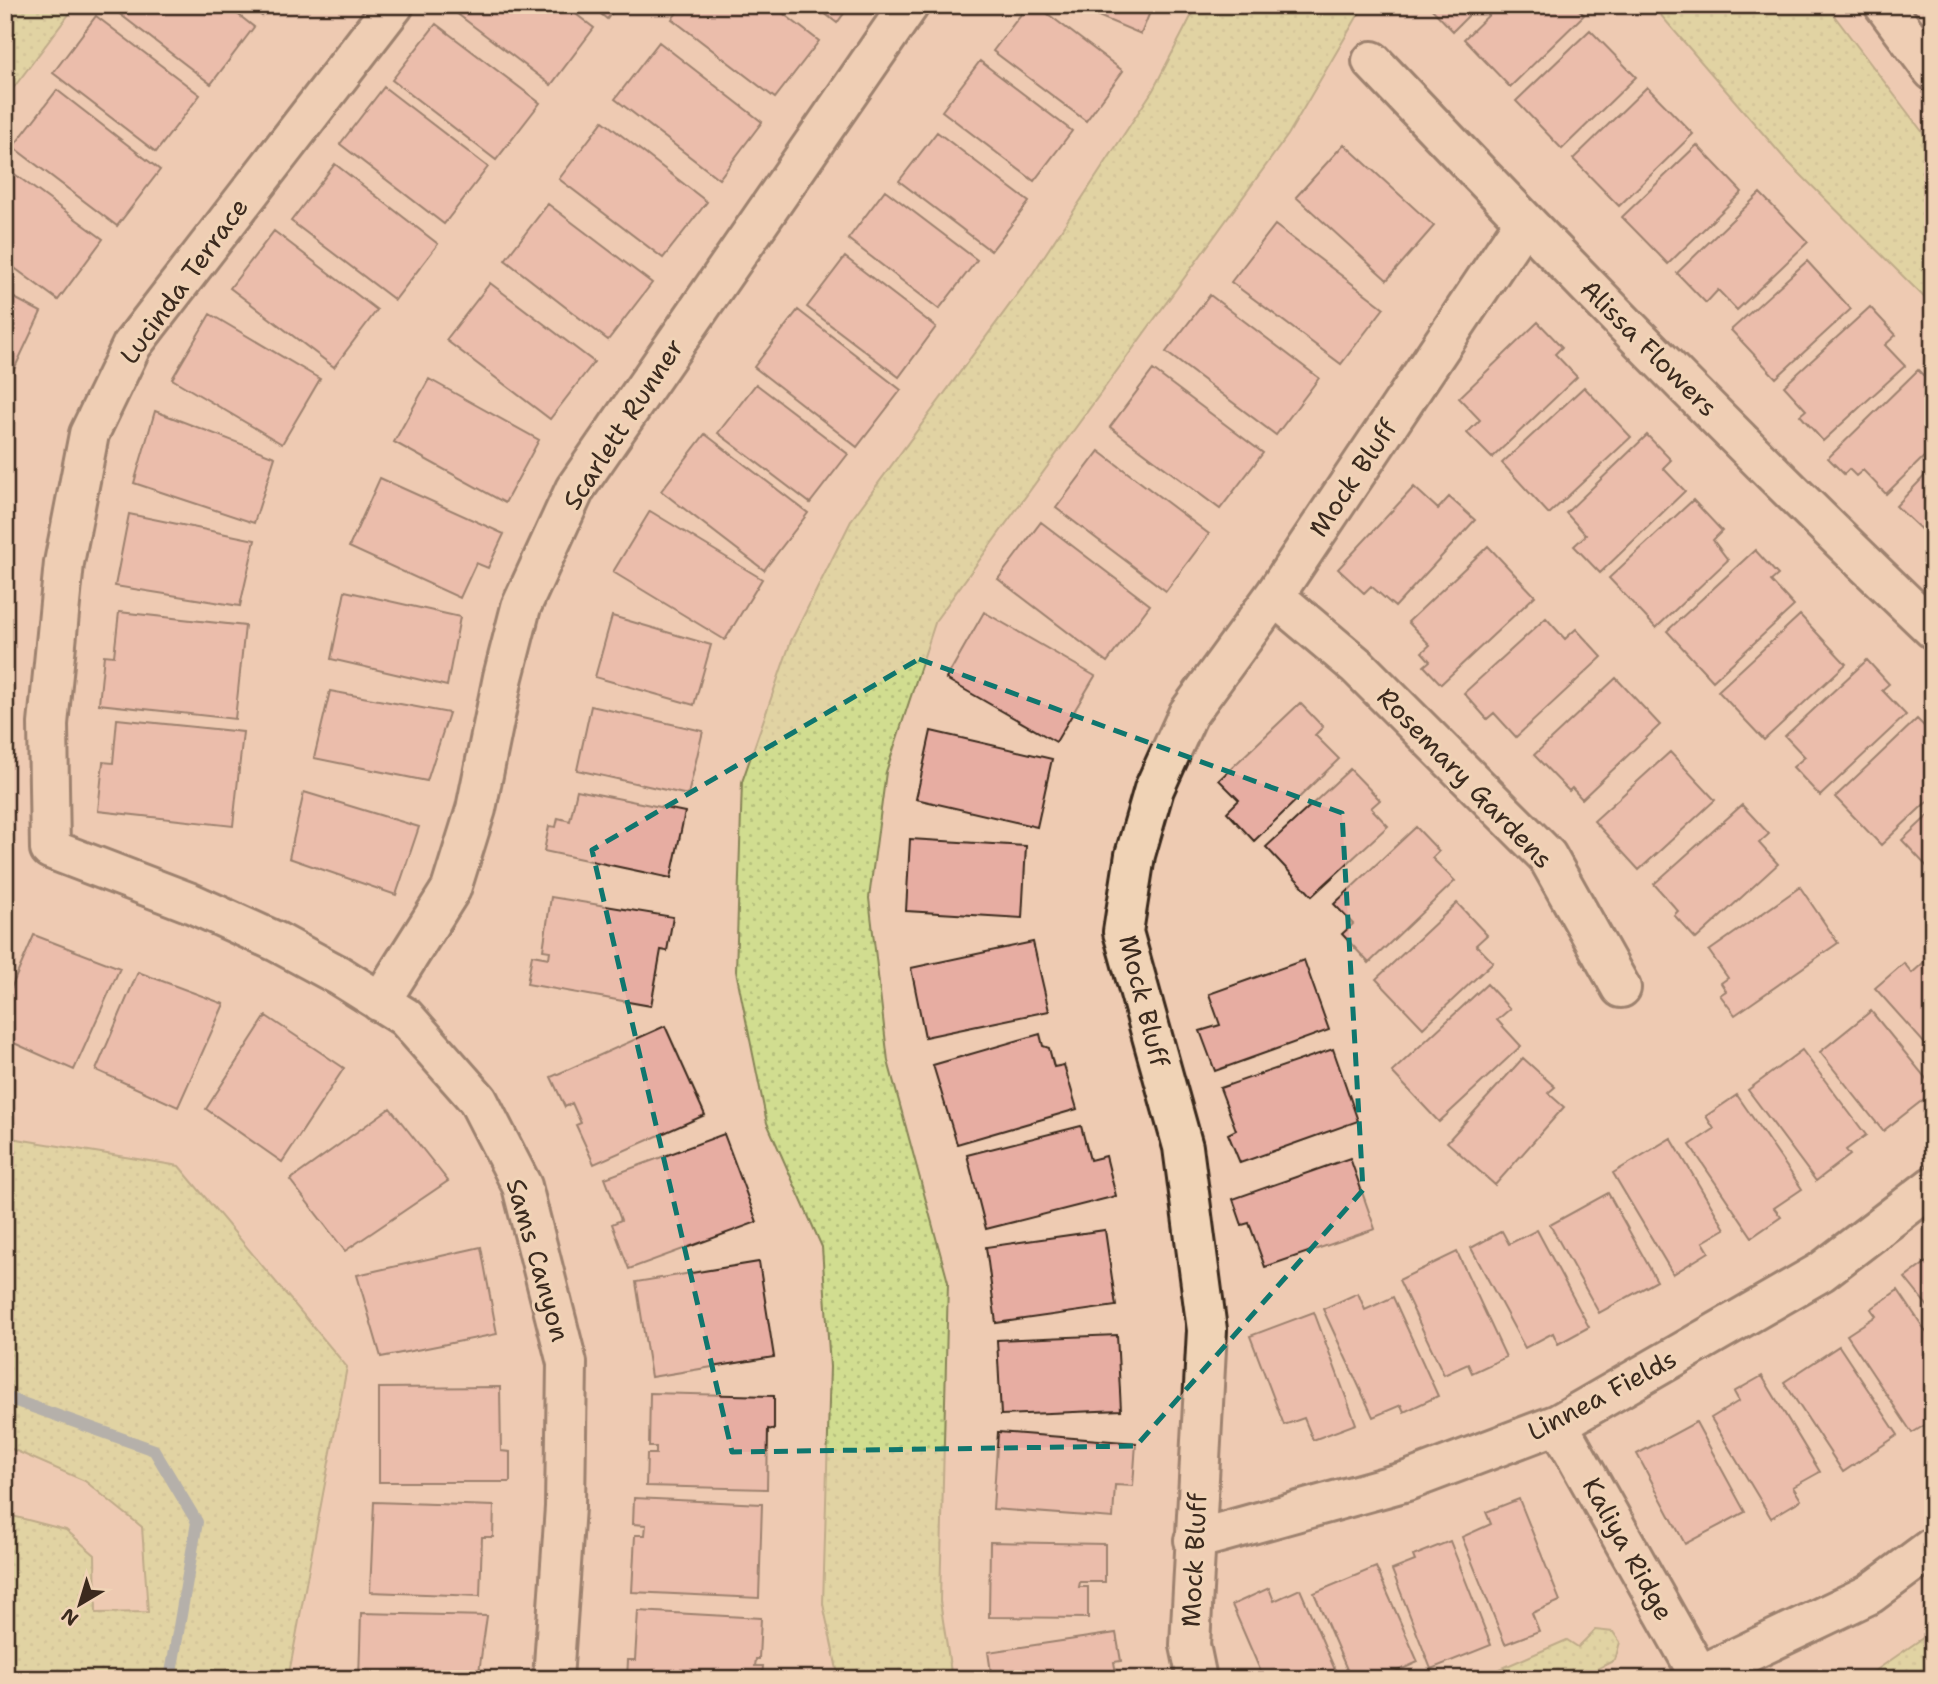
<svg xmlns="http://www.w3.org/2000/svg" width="1938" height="1684" font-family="'Shantell Sans',sans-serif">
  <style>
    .grass { fill: url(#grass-dots); stroke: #868457; stroke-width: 2 }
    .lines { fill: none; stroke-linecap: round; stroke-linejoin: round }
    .stream { stroke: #70919f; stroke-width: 12 }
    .building { fill: #e7ada2; stroke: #3b2a1e; stroke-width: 2 }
    .minor-casing { stroke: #3b2a1e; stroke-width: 44 }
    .minor { stroke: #f0d3b6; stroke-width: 38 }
    .marked { fill: none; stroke: #0f766e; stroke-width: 5; stroke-dasharray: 14 9; stroke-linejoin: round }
    .labels { text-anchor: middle; stroke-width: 6; stroke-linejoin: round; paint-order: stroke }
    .street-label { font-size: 26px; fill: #3b2a1e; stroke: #f0d3b6 }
  </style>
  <defs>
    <pattern id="grass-dots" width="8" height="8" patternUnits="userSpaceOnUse" patternTransform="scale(1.75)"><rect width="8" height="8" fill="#d1dd90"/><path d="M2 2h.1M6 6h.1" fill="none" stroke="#b4be7c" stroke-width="1.8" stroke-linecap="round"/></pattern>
  </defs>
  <rect width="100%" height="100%" fill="#eecbb2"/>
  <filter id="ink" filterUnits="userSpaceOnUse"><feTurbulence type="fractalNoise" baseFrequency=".0143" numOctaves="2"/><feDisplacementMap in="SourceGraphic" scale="14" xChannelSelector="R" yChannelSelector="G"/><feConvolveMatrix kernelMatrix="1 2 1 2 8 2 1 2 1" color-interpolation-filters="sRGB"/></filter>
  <g filter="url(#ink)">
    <path class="grass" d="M5 5H76L5 99Z
      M1197 5H1364L1288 135 936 620 886 772 869 898 888 1061 948 1282 940 1601 952 1679H839L823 1604 830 1367 822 1247 767 1123 736 971 742 782 791 641 852 519 1033 273 1153 90Z
      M1652 5H1826L1933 146V306L1785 159Z
      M5 1137 179 1166 347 1367 288 1679H5V1514L66 1530 95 1555 96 1613 148 1612 142 1527 85 1481 5 1446Z
      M1595 1630 1613 1632 1620 1642 1615 1660 1577 1679H1477L1567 1640 1578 1647Z
      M1933 1631V1675L1926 1679H1859L1875 1671Z"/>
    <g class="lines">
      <path class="stream" d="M5 1397 154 1450 197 1522 170 1679"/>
    </g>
    <path class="building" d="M108 5H226L254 27 211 84Z
      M248 5H271L262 16Z
      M564 5 594 28 551 85 447 6Z
      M590 5H618L607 19Z
      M683 5H772L819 41 775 98 672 19Z
      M814 5H850L837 23Z
      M1028 5H1036L1123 71 1086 121 993 51Z
      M1072 5H1153L1141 34Z
      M1428 5H1479L1453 31Z
      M1499 5H1574L1584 15 1510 87 1464 39Z
      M96 16 200 95 156 152 53 73Z
      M436 24 540 103 496 160 392 80Z
      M1590 30 1636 77 1562 149 1516 101Z
      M659 42 762 122 719 179 615 99Z
      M980 61 1072 131 1034 181 942 111Z
      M384 87 488 167 444 224 340 144Z
      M1647 87 1693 134 1619 206 1573 159Z
      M57 90 160 170 117 226 13 147Z
      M603 121 707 202 663 258 559 179Z
      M937 132 1029 202 991 251 899 181Z
      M1344 144 1434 226 1387 280 1296 197Z
      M1697 145 1742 192 1668 264 1622 217Z
      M335 164 438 244 395 300 291 221Z
      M5 167 103 239 58 300 5 261Z
      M885 190 977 260 939 309 848 239Z
      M1760 193 1808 242 1737 310 1718 290 1706 303 1677 273Z
      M548 204 652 283 608 340 505 260Z
      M1275 225 1384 308 1341 364 1231 282Z
      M274 231 377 310 334 367 230 288Z
      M845 257 936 327 899 377 807 307Z
      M1807 261 1851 309 1776 378 1731 330Z
      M490 283 594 362 550 419 446 340Z
      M5 293 41 312 10 378 5 375Z
      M1210 295 1319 378 1276 435 1166 352Z
      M1870 307 1896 335 1885 345 1905 366 1823 441 1800 415 1806 410 1784 386Z
      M798 310 901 390 857 447 754 367Z
      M210 314 320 379 282 444 172 379Z
      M1538 322 1562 347 1555 354 1577 377 1492 458 1467 433 1480 420 1459 398Z
      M1153 370 1263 453 1220 509 1110 427Z
      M1918 370 1933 385V448L1886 494 1863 470 1856 476 1849 469 1844 474 1828 458Z
      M429 379 539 440 505 503 394 442Z
      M756 384 848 454 810 503 718 433Z
      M1584 387 1631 437 1549 514 1502 463Z
      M155 411 275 457 254 523 134 483Z
      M705 434 808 513 764 570 661 491Z
      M1647 435 1671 460 1663 468 1685 491 1600 573 1574 546 1586 535 1566 513Z
      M1099 451 1209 534 1166 591 1056 508Z
      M1933 467V527L1926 534 1896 506Z
      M380 478 504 534 488 568 476 563 460 598 349 547Z
      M1414 487 1438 509 1449 497 1475 520 1395 607 1371 586 1364 593 1338 569Z
      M1693 500 1722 531 1713 540 1728 560 1656 628 1609 578Z
      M650 511 762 579 725 640 613 572Z
      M129 514 255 540 240 606 115 586Z
      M1041 522 1150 605 1107 662 998 579Z
      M1488 546 1535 596 1441 684 1424 666 1430 661 1422 652 1430 645 1408 622Z
      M1755 550 1778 575 1771 581 1794 606 1713 681 1667 631Z
      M345 591 460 617 447 686 331 659Z
      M119 612 245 626 235 719 99 704 104 655 114 656Z
      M984 612 1095 676 1056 742 946 679Z
      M1800 615 1846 664 1764 740 1718 691Z
      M612 616 711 645 694 705 595 677Z
      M1546 618 1565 639 1576 629 1602 657 1516 737 1494 713 1487 719 1464 693Z
      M1867 660 1889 684 1882 690 1906 715 1820 796 1793 767 1805 757 1785 736Z
      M1616 678 1660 725 1582 799 1572 788 1569 791 1534 755Z
      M330 691 449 713 427 781 314 758Z
      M1300 703 1323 727 1315 735 1339 759 1254 841 1227 812 1239 800 1219 780Z
      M591 706 703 731 688 795 577 770Z
      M117 719 243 732 233 826 98 811 103 762 113 763Z
      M1917 719 1933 735V796L1881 845 1835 797Z
      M931 731 1052 759 1037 827 916 799Z
      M1670 752 1715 800 1639 870 1594 821Z
      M1350 769 1380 800 1371 808 1388 826 1312 896 1266 847Z
      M577 790 685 812 671 878 544 851 549 826 556 827 558 818 570 821Z
      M304 792 419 827 396 895 289 858Z
      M1742 805 1769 834 1759 843 1778 864 1696 939 1674 915 1678 911 1654 884Z
      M1933 811V873L1902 840Z
      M1416 827 1439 851 1432 858 1455 881 1369 963 1342 934 1353 924 1334 904Z
      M910 839 1026 846 1022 918 906 911Z
      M1800 887 1838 943 1735 1015 1720 995 1726 991 1721 983 1728 978 1709 951Z
      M551 897 673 917 667 951 661 950 651 1006 527 984 532 955 549 958 550 951 543 950Z
      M1457 903 1487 935 1476 945 1493 962 1423 1028 1376 979Z
      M34 935 120 968 74 1070 5 1039V1002Z
      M1033 942 1049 1011 925 1037 911 968Z
      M1933 954V1053L1875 988 1904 963 1912 973Z
      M1304 960 1329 1030 1215 1071 1200 1031 1220 1025 1209 994Z
      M138 972 224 1004 178 1107 96 1070Z
      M1487 984 1510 1009 1497 1020 1521 1046 1439 1122 1392 1072Z
      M1871 1011 1933 1087V1092L1883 1131 1820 1052Z
      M266 1016 344 1068 282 1162 206 1109Z
      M665 1026 705 1115 594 1164 576 1125 581 1123 572 1103 565 1107 551 1077Z
      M1040 1034 1043 1046 1049 1048 1054 1067 1064 1065 1077 1109 957 1144 933 1065Z
      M1333 1049 1358 1121 1240 1163 1228 1134 1236 1130 1220 1088Z
      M1802 1050 1866 1135 1846 1150 1850 1155 1816 1181 1748 1090Z
      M1523 1058 1555 1087 1548 1093 1564 1107 1495 1185 1447 1142Z
      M1737 1095 1802 1189 1774 1208 1781 1217 1752 1237 1690 1145 1714 1129 1706 1116Z
      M390 1108 448 1181 345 1251 290 1180Z
      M1081 1126 1090 1160 1106 1156 1116 1196 986 1229 967 1155Z
      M724 1134 757 1222 629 1269 612 1224 621 1220 605 1178Z
      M1671 1138 1725 1229 1703 1242 1709 1252 1673 1274 1613 1173Z
      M1350 1158 1375 1229 1265 1267 1249 1223 1242 1225 1233 1199Z
      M1608 1193 1657 1281 1599 1313 1550 1225Z
      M1105 1230 1116 1306 996 1323 986 1247Z
      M1537 1230 1589 1327 1558 1344 1553 1333 1525 1348 1471 1248 1502 1231 1509 1244Z
      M481 1247 497 1334 381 1357 357 1275Z
      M1457 1252 1506 1357 1472 1373 1468 1364 1444 1375 1399 1280Z
      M1932 1258 1933 1259V1313L1905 1278Z
      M759 1262 774 1357 651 1377 636 1282Z
      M1898 1290 1933 1342V1420L1912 1433 1847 1335 1876 1316 1871 1309Z
      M1358 1293 1365 1310 1393 1297 1438 1396 1404 1412 1401 1405 1373 1417 1323 1309Z
      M1314 1312 1356 1424 1313 1440 1304 1418 1284 1425 1250 1336Z
      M1117 1335 1121 1410 1001 1415 997 1340Z
      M1839 1346 1898 1435 1843 1472 1784 1382Z
      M1762 1376 1820 1472 1793 1487 1801 1500 1771 1518 1711 1418 1739 1401 1734 1392Z
      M500 1387 501 1451 510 1452V1482H379V1388Z
      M650 1393 774 1396V1430L768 1429 767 1489 646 1486 647 1454H656V1447H649Z
      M1696 1422 1745 1512 1685 1544 1637 1454Z
      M998 1432 1136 1443 1133 1486 1115 1485 1113 1518 993 1509Z
      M634 1498 762 1504 759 1598 632 1592 635 1535H645L646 1525 633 1524Z
      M1519 1499 1560 1601 1532 1613 1539 1631 1505 1644 1462 1537 1491 1524 1486 1512Z
      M374 1502 494 1506 493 1537H482L480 1596 370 1592Z
      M1450 1541 1491 1645 1431 1669 1392 1570 1415 1561 1413 1556Z
      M990 1542 1105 1544V1582H1080L1079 1587H1088V1618L989 1617Z
      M1376 1567 1418 1662 1380 1679H1351L1314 1593Z
      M1269 1588 1274 1601 1300 1589 1339 1679H1264L1232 1605Z
      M638 1611 761 1618 759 1659H756L755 1666H763L762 1679H627L628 1660H635Z
      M361 1613 487 1616 478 1679H359Z
      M1116 1633 1121 1661 1114 1662 1117 1679H992L988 1652Z"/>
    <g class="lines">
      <g class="minor-casing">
        <path id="minor" d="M394 5 132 345 89 434 64 563 48 724 50 849 191 903 277 942 338 975 405 1017 478 1100 522 1186 567 1363 565 1507 553 1679
          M1884 5 1933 71
          M1372 61C1555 254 1740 445 1933 629
          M1274 596 1357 666 1547 856 1621 988
          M380 1002 451 889 476 809 503 677 521 607 575 489 909 5
          M1558 1424 1699 1675
          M1194 1540 1407 1481 1558 1424 1821 1272 1933 1186
          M1197 1679 1190 1645 1207 1330 1183 1147 1123 932 1135 855 1154 789 1188 714 1274 596 1524 222
          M1692 1679 1870 1594 1933 1547"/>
      </g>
      <use href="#minor" class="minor"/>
    </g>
  </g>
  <path d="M0 0H1938V1684H0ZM919 659 1342 813 1363 1190 1136 1446 732 1452 592 850Z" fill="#eecbb2" fill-opacity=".55" fill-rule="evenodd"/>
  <path class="marked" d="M919 659 1342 813 1363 1190 1136 1446 732 1452 592 850Z"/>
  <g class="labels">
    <g class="street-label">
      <text transform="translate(184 281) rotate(-54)" y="9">Lucinda Terrace</text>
      <text transform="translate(1649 348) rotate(45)" y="9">Alissa Flowers</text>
      <text transform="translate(623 424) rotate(-57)" y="9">Scarlett Runner</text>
      <text transform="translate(1353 478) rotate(-56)" y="9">Mock Bluff</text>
      <text transform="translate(1465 778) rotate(46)" y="9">Rosemary Gardens</text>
      <text transform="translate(1144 1001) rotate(76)" y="9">Mock Bluff</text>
      <text transform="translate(538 1260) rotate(74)" y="9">Sams Canyon</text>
      <text transform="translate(1602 1395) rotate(-28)" y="9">Linnea Fields</text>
      <text transform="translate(1628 1549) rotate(61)" y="9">Kaliya Ridge</text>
      <text transform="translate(1194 1560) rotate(-87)" y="9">Mock Bluff</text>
    </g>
  </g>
  <rect width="1938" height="1684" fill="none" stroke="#f0d3b6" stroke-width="28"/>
  <rect x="14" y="14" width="1910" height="1656" fill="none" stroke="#3b2a1e" stroke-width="2.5" filter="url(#ink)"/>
  <g transform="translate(80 1604) rotate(218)" stroke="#f0d3b6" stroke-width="5" paint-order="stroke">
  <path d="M0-5L12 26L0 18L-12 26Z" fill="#3b2a1e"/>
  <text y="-10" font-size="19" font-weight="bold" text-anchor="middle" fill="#3b2a1e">N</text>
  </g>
</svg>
